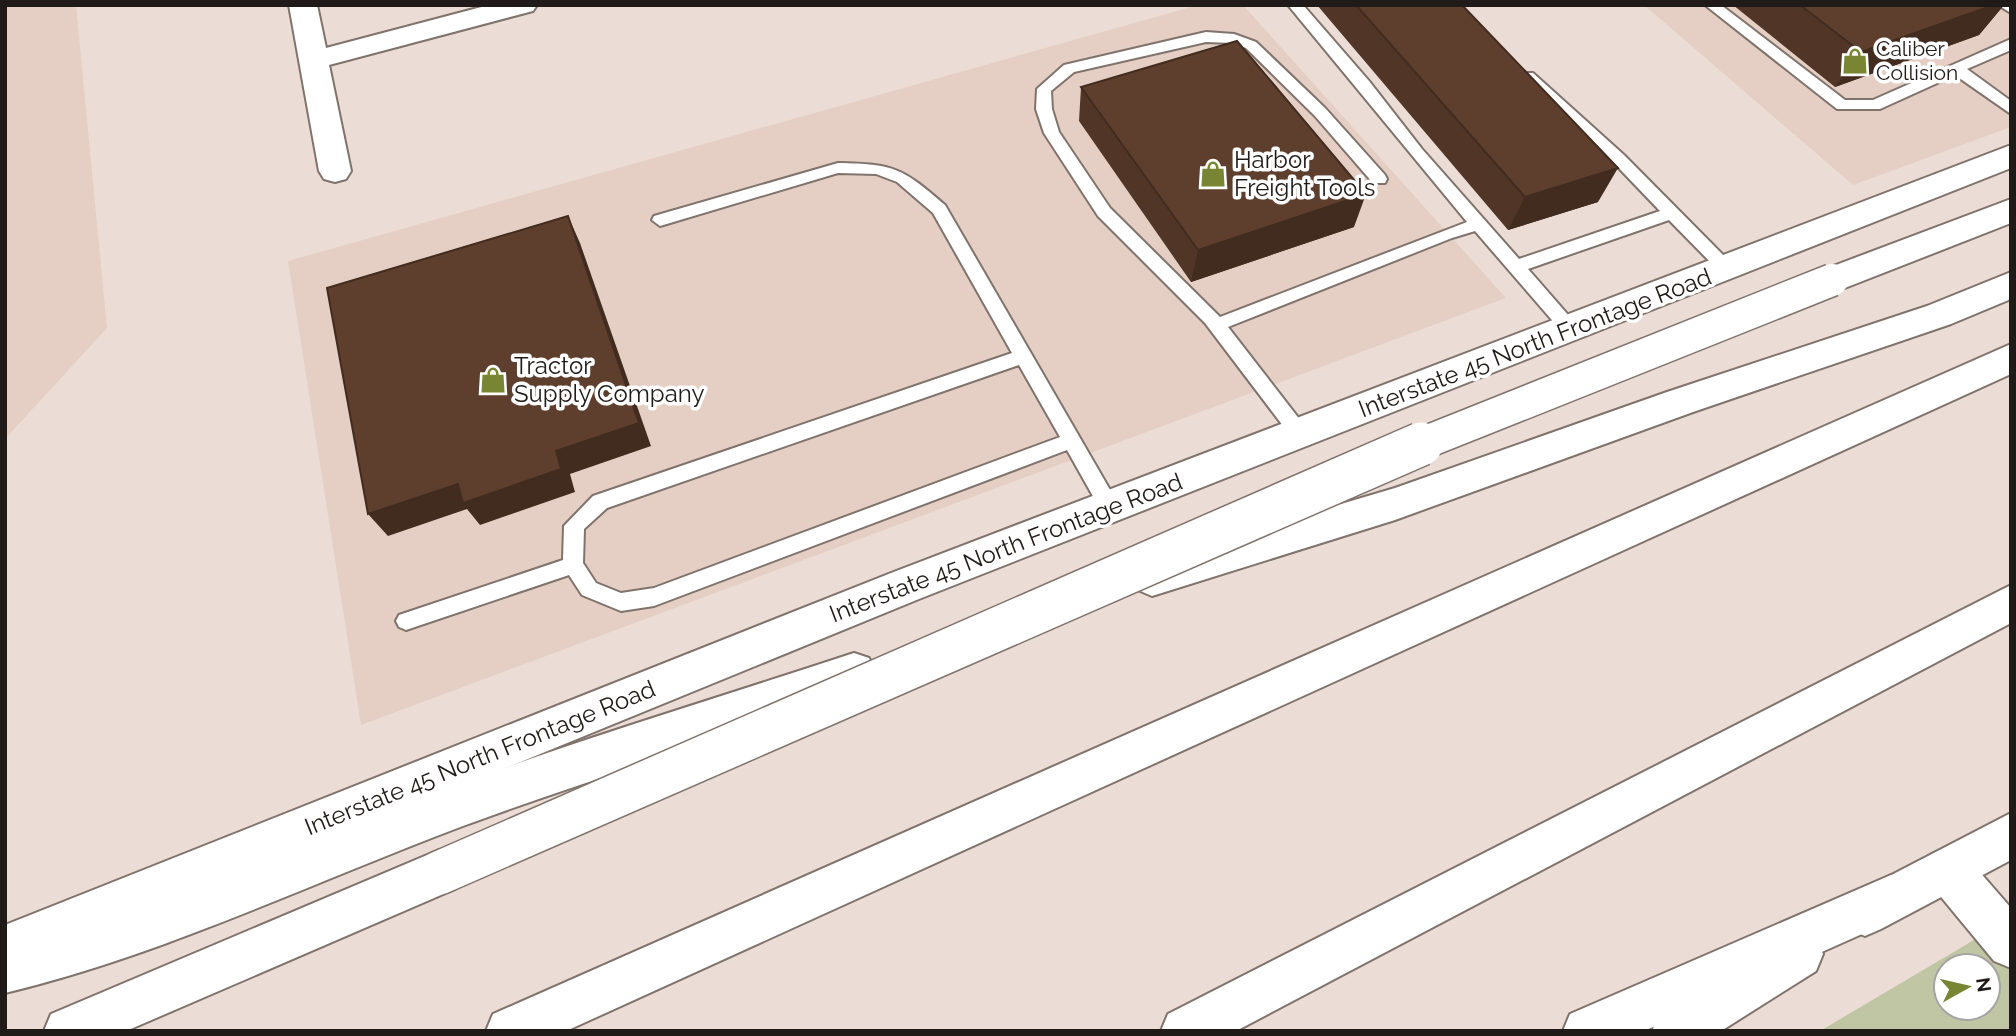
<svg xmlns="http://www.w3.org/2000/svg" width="2016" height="1036" font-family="Raleway,sans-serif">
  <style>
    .built { fill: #e5cfc4 }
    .green { fill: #c0c6a4; fill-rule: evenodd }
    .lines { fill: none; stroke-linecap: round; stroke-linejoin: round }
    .service-casing { stroke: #7f736c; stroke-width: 4 }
    .minor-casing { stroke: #7f736c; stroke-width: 4 }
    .secondary-casing { stroke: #7f736c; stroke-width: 4 }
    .motorway-casing { stroke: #7f736c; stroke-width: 4 }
    .service { fill: #fff; fill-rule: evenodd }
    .minor { fill: #fff; fill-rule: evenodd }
    .secondary { fill: #fff; fill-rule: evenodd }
    .motorway { fill: #fff; fill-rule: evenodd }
    .motorway-bridge-far1-casing { stroke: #7f736c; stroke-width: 35; stroke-linecap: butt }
    .motorway-bridge-casing { stroke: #7f736c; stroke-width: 46; stroke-linecap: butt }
    .motorway-bridge-far1 { stroke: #fff; stroke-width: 32 }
    .motorway-bridge { stroke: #fff; stroke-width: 43 }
    .wall { fill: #513627 }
    .shaded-wall { fill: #422c20 }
    .building { fill: #5e3f2d; stroke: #422c20; stroke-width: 2 }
    .labels { text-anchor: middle; stroke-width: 7; stroke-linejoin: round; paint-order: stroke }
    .far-poi-label { font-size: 21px; fill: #201a18; stroke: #fff; text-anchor: start }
    .poi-label { font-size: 24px; fill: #201a18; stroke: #fff; text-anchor: start }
    .street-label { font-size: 24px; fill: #201a18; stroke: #fff }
  </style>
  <rect width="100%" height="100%" fill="#ebddd5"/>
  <path class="built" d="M5 5H76L107 328 5 439Z
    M1198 5H1243L1506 298 361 725 288 261Z
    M1644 5H2011V127L1853 185Z"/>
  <path class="green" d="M2011 918V1031H1820ZM1946 966H1988V1008H1946Z"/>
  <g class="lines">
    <g class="service-casing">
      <path id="service" d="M1288 5H1303L1369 81 1422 149 1519 259 1660 211 1614 163 1523 79 1521 76 1523 73H1533L1624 155 1732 264 1734 268 1732 272H1720L1669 220 1528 269 1576 324 1579 329 1576 334H1564L1475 231 1452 238 1228 327 1307 429 1309 434 1307 439 1300 442 1293 439 1205 323 1098 216 1044 133 1036 109 1037 89 1064 65 1206 32 1234 34 1256 42 1325 108 1385 175 1387 179 1385 183H1373L1315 116 1246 48 1232 43 1206 42 1074 72 1051 91 1052 109 1059 132 1110 208 1220 317 1467 222Z
        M1705 5H1721L1845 100H1873L2011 39V50L1967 69 2011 101V114L1955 75 1880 109H1837Z
        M1998 5H2011V13Z
        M838 163C895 164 902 168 945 205L1117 502 1120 508 1117 514 1110 516 1103 514 1067 450 654 606 621 611 582 595 569 575 406 630 399 627 396 621 399 615 563 560 564 526 593 496 1012 353 933 213 897 182 876 174 838 173 660 226 652 220 654 216ZM1019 365 1060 437 654 588 621 593 596 583 583 563 584 529 607 508Z"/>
    </g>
    <g class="minor-casing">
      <path id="minor" d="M289 5H317L326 48 489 5H537L533 11 329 65 351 171 346 179 335 182 324 179 319 171Z
        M1948 847 1964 854 2011 908V968L1994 961 1932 886 1925 870 1932 854Z"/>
    </g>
    <g class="secondary-casing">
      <path id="secondary" d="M2011 145V168L919 599 5 973V925L891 573Z
        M2011 813V860L1881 929 1865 936 1849 929 1842 913 1849 897Z
        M1799 930 1816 937 1823 954 1816 971 1721 1031H1652L1659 1014 1782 937Z"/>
    </g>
    <g class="motorway-casing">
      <path id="motorway" d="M2011 199V223L1832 293 1820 289 1815 280 1820 271Z
        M2011 272V299L1951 324 1693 412 1395 520 1152 596 1138 590 1132 578 1138 566 1152 560 1395 488 1667 392 1927 306Z
        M2011 344V374L566 1031H486L493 1014Z
        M2011 585V623L1236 1031H1161L1168 1014Z
        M854 653 869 658 875 672 869 686C735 737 597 776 463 826 311 883 163 955 5 993V945C163 908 311 838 463 783 592 735 724 696 854 653Z
        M439 850 455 857 462 873 455 889 126 1031H44L51 1014Z
        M1891 875 1907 882 1914 898 1907 914 1644 1031H1563L1570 1014Z"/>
    </g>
    <use href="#service" class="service"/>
    <use href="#minor" class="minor"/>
    <use href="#secondary" class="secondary"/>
    <use href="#motorway" class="motorway"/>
    <g class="motorway-bridge-far1-casing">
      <path id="motorway-bridge-far1" d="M1416 446 1832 280"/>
    </g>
    <g class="motorway-bridge-casing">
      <path id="motorway-bridge" d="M439 873 1421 444"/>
    </g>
    <use href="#motorway-bridge-far1" class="motorway-bridge-far1"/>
    <use href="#motorway-bridge" class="motorway-bridge"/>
  </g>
  <path class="wall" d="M1317 5H1462L1598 202 1508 230Z
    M1733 5H2004L1979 35 1835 87Z
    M1081 87 1354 227 1191 282 1079 121Z"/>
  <path class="shaded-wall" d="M1994 5H2004L1979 35 1835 87 1861 52Z
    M1618 168 1598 202 1508 230 1525 197Z
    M1366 194 1354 227 1191 282 1198 250Z
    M568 216 580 243 651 446 570 474 575 492 480 525 467 509 388 536 368 514 556 451Z"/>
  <path class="building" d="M1356 5H1462L1618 168 1525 197Z
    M1800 5H1994L1861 52Z
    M1237 41 1366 194 1198 250 1081 87Z
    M568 216 639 423 556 451 561 469 463 503 458 484 368 514 327 288Z"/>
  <defs>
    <g id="shop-bare" transform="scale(2.1)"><path d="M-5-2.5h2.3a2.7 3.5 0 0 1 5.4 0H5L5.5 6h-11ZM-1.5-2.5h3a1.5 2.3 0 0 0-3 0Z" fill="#788533" stroke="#fff" stroke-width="2.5" paint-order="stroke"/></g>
  </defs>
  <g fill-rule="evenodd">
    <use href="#shop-bare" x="1855" y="61"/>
    <use href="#shop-bare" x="1213" y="174"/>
    <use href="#shop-bare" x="493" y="380"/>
  </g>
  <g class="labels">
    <g class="far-poi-label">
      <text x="1876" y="56">Caliber<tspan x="1876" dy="24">Collision</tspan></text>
    </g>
    <g class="poi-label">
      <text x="1234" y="168">Harbor<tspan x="1234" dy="28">Freight Tools</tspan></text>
      <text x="514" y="374">Tractor<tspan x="514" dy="28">Supply Company</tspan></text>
    </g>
    <g class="street-label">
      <text transform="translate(1535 343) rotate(-21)" y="8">Interstate 45 North Frontage Road</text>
      <text transform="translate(1006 548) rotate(-21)" y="8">Interstate 45 North Frontage Road</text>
      <text transform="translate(480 758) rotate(-22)" y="8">Interstate 45 North Frontage Road</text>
    </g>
  </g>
  <rect width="2016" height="1036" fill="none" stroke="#201a18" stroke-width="14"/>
  <g transform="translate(1967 987) rotate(82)"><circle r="33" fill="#ffffff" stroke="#a6a3a3" stroke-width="2"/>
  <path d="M0-5L12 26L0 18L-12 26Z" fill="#788533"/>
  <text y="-10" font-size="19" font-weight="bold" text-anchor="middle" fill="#201a18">N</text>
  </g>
</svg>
